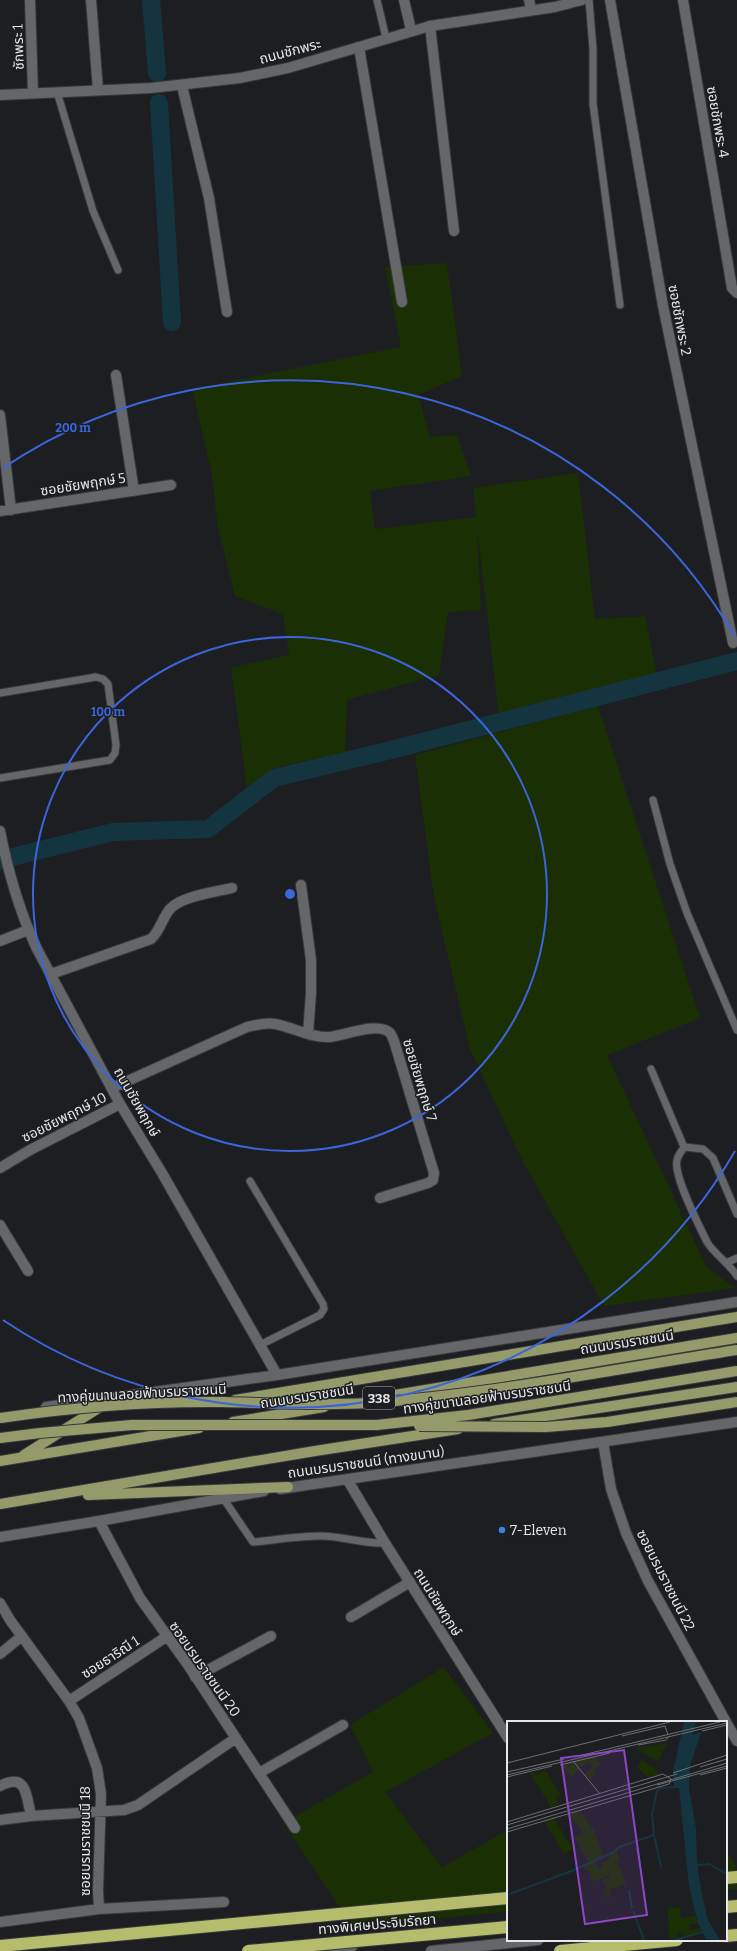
<svg xmlns="http://www.w3.org/2000/svg" width="737" height="1951" font-family="Bitter,'Noto Sans Thai',serif">
  <style>
    .green { fill: #1b2f04 }
    .lines { fill: none; stroke-linecap: round; stroke-linejoin: round }
    .canal { stroke: #14353f; stroke-width: 18 }
    .service-casing { stroke: #38393b; stroke-width: 9 }
    .minor-casing { stroke: #38393b; stroke-width: 12 }
    .tertiary-casing { stroke: #38393b; stroke-width: 12 }
    .secondary-casing { stroke: #38393b; stroke-width: 12 }
    .primary-casing { stroke: #38393b; stroke-width: 12 }
    .motorway-casing { stroke: #38393b; stroke-width: 14 }
    .service { stroke: #656669; stroke-width: 7 }
    .minor { stroke: #656669; stroke-width: 10 }
    .tertiary { stroke: #656669; stroke-width: 10 }
    .secondary { stroke: #656669; stroke-width: 10 }
    .primary { stroke: #959a6b; stroke-width: 10 }
    .motorway { stroke: #b5bd6d; stroke-width: 12 }
    .primary-bridge-casing { stroke: #38393b; stroke-width: 12; stroke-linecap: butt }
    .motorway-bridge-casing { stroke: #38393b; stroke-width: 14; stroke-linecap: butt }
    .primary-bridge { stroke: #959a6b; stroke-width: 10 }
    .motorway-bridge { stroke: #b5bd6d; stroke-width: 12 }
    .ring { fill: none; stroke: #3b65db; stroke-width: 2 }
    .shop-dot { fill: #3f7fe0; stroke: #1d1e21; stroke-width: 1.5 }
    .labels { text-anchor: middle; stroke-width: 3; stroke-linejoin: round; paint-order: stroke }
    .shield { fill: #1d1e21; stroke: #aaabad; stroke-width: 1 }
    .shield-label { font-size: 13px; font-weight: bold; fill: #e6e7e9 }
    .street-label { font-size: 14px; fill: #e6e7e9; stroke: #1d1e21 }
    .poi-label { font-size: 14px; fill: #e6e7e9; stroke: #1d1e21; text-anchor: start }
    .inset-river { fill: none; stroke: #14353f; stroke-width: 2 }
    .inset-road { fill: none; stroke: #6d6e71; stroke-width: 1 }
    .view { fill: #8b48c5; fill-opacity: 0.15; stroke: #8b48c5; stroke-width: 2 }
    .inset-edge { fill: none; stroke: #e6e7e9; stroke-width: 2 }
    .centre { fill: #3b65db; stroke: #1d1e21; stroke-width: 2 }
    .ring-label { font-size: 12px; text-anchor: middle; font-weight: bold; fill: #3b65db; stroke: #1d1e21; stroke-width: 3; stroke-linejoin: round; paint-order: stroke }
  </style>
  <rect width="100%" height="100%" fill="#1d1e21"/>
  <path class="green" d="M447 263 462 376 418 395 430 437 457 435 471 476 370 491 375 529 476 517 473 488 578 473 595 619 645 616 657 676 499 717 477 527 481 610 448 612 439 675 347 700 345 752 274 768 247 789 231 667 289 655 283 614 235 596 217 523 212 474 192 389 401 347 385 267Z
    M598 706 700 1018 607 1055 706 1266 735 1288 604 1306 521 1158 470 1049 434 898 415 755Z
    M444 1667 493 1733 385 1792 442 1867 508 1830V1911L354 1928 283 1823 373 1772 350 1725Z
    M726 1849 735 1865 737 1889 726 1890Z"/>
  <g class="lines">
    <path class="canal" d="M151 0 157 73
      M159 103 172 322
      M0 860 113 832 208 829 274 778 391 750 737 661"/>
    <g class="service-casing">
      <path id="service" d="M377 0 386 38
        M589 0 593 49V104L620 305
        M57 92 93 211 118 270
        M0 693 96 677 103 679 108 684 116 745 115 753 110 760 0 778
        M653 800 670 864 687 913 737 1030
        M651 1069 684 1147
        M684 1147C682 1151 678 1155 677 1160 673 1176 699 1225 707 1242 715 1255 729 1263 737 1276
        M684 1147 703 1149 713 1158 737 1214
        M250 1181 323 1304 324 1309 320 1315 260 1345
        M726 1263 737 1258
        M223 1498 253 1542C275 1540 298 1536 321 1536 343 1536 362 1544 385 1543"/>
    </g>
    <g class="minor-casing">
      <path id="minor" d="M30 0 33 93
        M91 0 98 90
        M404 0 411 30
        M529 0 531 9
        M610 0 663 306 733 643
        M683 0 732 288 737 293
        M430 26 454 231
        M359 47 402 302
        M182 86 209 198 227 312
        M116 375 134 491
        M0 415 11 510
        M0 511 171 485
        M301 885 311 960V993L308 1034
        M0 941 28 930
        M51 974 151 939C161 930 162 917 171 908 183 896 216 892 232 888
        M112 1088 247 1027C256 1025 266 1022 275 1024 293 1027 310 1038 329 1037 343 1036 379 1021 390 1033 392 1035 393 1039 394 1041L434 1173 433 1180 428 1183 380 1198
        M0 1168 30 1150 120 1104
        M0 1225 28 1271
        M603 1442 611 1489 626 1533 648 1581 726 1722
        M99 1521 140 1598 188 1665 295 1828
        M0 1603 10 1620 69 1701 79 1718 97 1768 101 1794 98 1890 99 1909 0 1922
        M351 1617 410 1582
        M0 1654 22 1636
        M195 1677 271 1636
        M69 1701 166 1637
        M726 1722 737 1741
        M259 1773 343 1725
        M0 1786C27 1772 26 1795 31 1816
        M0 1820 31 1816 124 1810 138 1805 236 1738
        M99 1909 224 1902"/>
    </g>
    <g class="tertiary-casing">
      <path id="tertiary" d="M0 95 151 88 240 78 288 68 430 26 555 7 582 0
        M0 831C8 871 19 911 37 949L120 1104 162 1173 277 1375"/>
    </g>
    <g class="secondary-casing">
      <path id="secondary" d="M46 1407 277 1375 737 1302
        M347 1479 385 1543 508 1738
        M280 1489 737 1422
        M0 1537 99 1521 264 1491
        M316 1951 352 1947
        M431 1951 538 1940"/>
    </g>
    <g class="primary-casing">
      <path id="primary" d="M377 1398 737 1338
        M235 1400 737 1317
        M233 1422 324 1407
        M494 1424 737 1387
        M24 1455 116 1397
        M0 1461 199 1428
        M88 1495 288 1487
        M0 1504 315 1451 458 1429"/>
    </g>
    <g class="motorway-casing">
      <path id="motorway" d="M726 1878 737 1877
        M726 1907 737 1906
        M726 1936 737 1935
        M0 1946 508 1898"/>
    </g>
    <use href="#service" class="service"/>
    <use href="#minor" class="minor"/>
    <use href="#tertiary" class="tertiary"/>
    <use href="#secondary" class="secondary"/>
    <use href="#primary" class="primary"/>
    <use href="#motorway" class="motorway"/>
    <g class="primary-bridge-casing">
      <path id="primary-bridge" d="M0 1418C74 1407 148 1401 223 1402 271 1403 320 1406 368 1403 492 1394 615 1369 737 1350
        M419 1426 546 1427 607 1422 737 1402
        M0 1438 40 1433 132 1425H377L468 1415 737 1371"/>
    </g>
    <g class="motorway-bridge-casing">
      <path id="motorway-bridge" d="M248 1951 508 1927
        M560 1951 677 1940"/>
    </g>
    <use href="#primary-bridge" class="primary-bridge"/>
    <use href="#motorway-bridge" class="motorway-bridge"/>
  </g>
  <g class="ring">
    <circle cx="290" cy="894" r="257"/>
    <path d="M735 1151A514 514 0 0 1 3 1320M3 468A514 514 0 0 1 735 637"/>
  </g>
  <circle class="shop-dot" cx="502" cy="1530" r="4"/>
  <g class="labels">
    <rect class="shield" x="363" y="1387" width="32" height="22" rx="3"/>
    <g class="shield-label">
      <text x="379" y="1403">338</text>
    </g>
    <g class="street-label">
      <text transform="translate(18 47) rotate(-92)" y="5">ชักพระ 1</text>
      <text transform="translate(290 51) rotate(-15)" y="5">ถนนชักพระ</text>
      <text transform="translate(718 122) rotate(80)" y="5">ซอยชักพระ 4</text>
      <text transform="translate(680 320) rotate(79)" y="5">ซอยชักพระ 2</text>
      <text transform="translate(83 484) rotate(-9)" y="5">ซอยชัยพฤกษ์ 5</text>
      <text transform="translate(420 1080) rotate(73)" y="5">ซอยชัยพฤกษ์ 7</text>
      <text transform="translate(137 1102) rotate(60)" y="5">ถนนชัยพฤกษ์</text>
      <text transform="translate(64 1117) rotate(-27)" y="5">ซอยชัยพฤกษ์ 10</text>
      <text transform="translate(627 1342) rotate(-9)" y="5">ถนนบรมราชชนนี</text>
      <text transform="translate(142 1393) rotate(-3)" y="5">ทางคู่ขนานลอยฟ้าบรมราชชนนี</text>
      <text transform="translate(307 1396) rotate(-9)" y="5">ถนนบรมราชชนนี</text>
      <text transform="translate(487 1397) rotate(-8)" y="5">ทางคู่ขนานลอยฟ้าบรมราชชนนี</text>
      <text transform="translate(366 1462) rotate(-8)" y="5">ถนนบรมราชชนนี (ทางขนาน)</text>
      <text transform="translate(666 1580) rotate(63)" y="5">ซอยบรมราชชนนี 22</text>
      <text transform="translate(438 1602) rotate(58)" y="5">ถนนชัยพฤกษ์</text>
      <text transform="translate(110 1657) rotate(-33)" y="5">ซอยธาริณี 1</text>
      <text transform="translate(205 1669) rotate(55)" y="5">ซอยบรมราชชนนี 20</text>
      <text transform="translate(85 1841) rotate(-90)" y="5">ซอยบรมราชชนนี 18</text>
      <text transform="translate(377 1924) rotate(-5)" y="5">ทางพิเศษประจิมรัถยา</text>
    </g>
    <g class="poi-label">
      <text x="510" y="1535">7-Eleven</text>
    </g>
  </g>
  <g transform="translate(507 1721)">
    <rect width="220" height="220" fill="#1d1e21"/>
    <path d="M160 22 151 41 128 27 141 26ZM87 35 94 43 87 48 90 52 83 58 78 53 86 46 80 41 73 47 67 40ZM135 39 153 52 152 53 141 56 130 46ZM66 42 72 49 64 56 55 45ZM38 49 58 81 52 75 48 77 52 83 44 86 23 52H27L30 54ZM73 90 88 111 96 135 81 141 68 116 76 112 62 94ZM47 98 66 128 57 133 38 101ZM110 130 112 140 108 142 113 146 119 163 102 169 104 176 99 177 96 168 100 165 94 159 103 157 102 154 85 161 82 149H78L76 145 89 139 91 148 95 147V142L102 139V134ZM173 186 174 197 189 195 191 202 182 204 183 209 193 207 195 212 179 217 174 211H170V217L162 219 161 187Z" fill="#1b2f04"/>
    <path d="M177 1H189L185 14 194 11 183 45 182 67 189 108 190 143 195 174 201 199 213 219 199 218 191 202 182 165 172 67H167L166 51Z" fill="#14353f"/>
    <path class="inset-river" d="M147 114 154 146M190 144 202 143 220 153M122 169 125 187M0 174 67 149 107 131 112 126 147 114 145 93 150 70 154 67 169 66M126 190 137 219M168 219 196 211"/>
    <path class="inset-road" d="M195 10 220 4M115 15 158 5 161 14M131 24 159 19 162 15M67 36 213 1M66 40 93 73M0 42 163 1M53 44 103 32M193 46 220 38M0 51 57 38M166 52 220 34M0 54 220 2M193 54 220 47M0 56 45 45M150 64 220 45M0 101 156 53 164 58 162 63 0 111M0 104 170 53M0 108 220 42"/>
    <path class="view" d="M117 29 140 194 78 203 54 37Z"/>
    <rect width="220" height="220" class="inset-edge"/>
  </g>
  <circle cx="290" cy="894" r="6" class="centre"/>
  <g class="ring-label">
    <text x="73" y="432">200 m</text>
    <text x="108" y="716">100 m</text>
  </g>
</svg>
